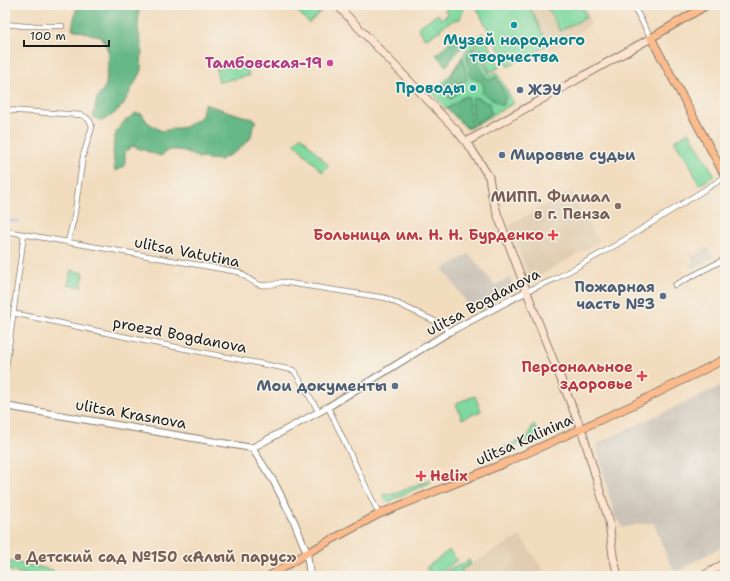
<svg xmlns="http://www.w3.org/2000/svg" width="730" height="581" font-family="'Shantell Sans',sans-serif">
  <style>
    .built { fill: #e0cdb1 }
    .industrial { fill: #cbc3b8 }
    .green { fill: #7ed89f; stroke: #4d7a5e }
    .forest { fill: #66b886; stroke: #416a51 }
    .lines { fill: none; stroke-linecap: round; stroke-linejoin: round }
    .stream { stroke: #76aae2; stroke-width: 1.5 }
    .minor-casing { stroke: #877c6d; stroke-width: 6 }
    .tertiary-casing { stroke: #877c6d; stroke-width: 8 }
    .secondary-casing { stroke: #877c6d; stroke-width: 9 }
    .primary-casing { stroke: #877c6d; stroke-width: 9 }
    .minor { stroke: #fff; stroke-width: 4.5 }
    .tertiary { stroke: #fff; stroke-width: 6 }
    .secondary { stroke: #fde4d1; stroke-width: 7 }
    .primary { stroke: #fbbb8d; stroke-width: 7 }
    .culture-dot { fill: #0f9aa8; stroke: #f7f3e8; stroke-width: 1.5 }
    .hotel-dot { fill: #d1479c; stroke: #f7f3e8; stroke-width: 1.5 }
    .service-dot { fill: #5c6f8a; stroke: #f7f3e8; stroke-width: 1.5 }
    .education-dot { fill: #8d6e63; stroke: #f7f3e8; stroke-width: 1.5 }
    .health-dot { fill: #e0444e; stroke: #f7f3e8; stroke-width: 1.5 }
    .labels { text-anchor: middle; stroke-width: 3; stroke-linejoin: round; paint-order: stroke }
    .culture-label { font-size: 15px; font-weight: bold; fill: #0d838f; stroke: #f7f3e8 }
    .hotel-label { font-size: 15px; font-weight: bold; fill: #b23c85; stroke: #f7f3e8; text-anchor: end }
    .service-label { font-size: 15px; font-weight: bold; fill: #4e5e75; stroke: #f7f3e8; text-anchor: start }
    .education-label { font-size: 15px; font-weight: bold; fill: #785e54; stroke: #f7f3e8; text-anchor: end }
    .health-label { font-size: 15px; font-weight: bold; fill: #be3a42; stroke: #f7f3e8; text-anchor: end }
    .street-label { font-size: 15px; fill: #1c1c1c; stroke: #f7f3e8 }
  </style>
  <rect width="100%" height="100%" fill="#f7f3e8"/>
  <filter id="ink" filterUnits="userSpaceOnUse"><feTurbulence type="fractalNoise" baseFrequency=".025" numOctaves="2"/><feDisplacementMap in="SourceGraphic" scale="8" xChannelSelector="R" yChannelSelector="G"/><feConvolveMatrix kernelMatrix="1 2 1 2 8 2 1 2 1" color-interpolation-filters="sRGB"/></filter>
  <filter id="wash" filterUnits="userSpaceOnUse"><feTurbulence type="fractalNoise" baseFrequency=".012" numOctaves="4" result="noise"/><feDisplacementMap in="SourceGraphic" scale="16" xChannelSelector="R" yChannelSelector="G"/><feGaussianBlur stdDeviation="0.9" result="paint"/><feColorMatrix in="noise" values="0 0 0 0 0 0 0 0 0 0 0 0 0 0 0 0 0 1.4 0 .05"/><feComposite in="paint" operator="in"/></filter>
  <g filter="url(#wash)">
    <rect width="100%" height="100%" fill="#f2dcbe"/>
    <path class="built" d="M529 5H584L591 23 567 41 550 50Z
      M572 190 576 203 599 242 530 281 509 225Z
      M520 536 548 576H466L462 569Z"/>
    <path class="industrial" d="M708 248 713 258 693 269 690 264 694 262 691 257Z
      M469 254 495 285 510 278 514 286 471 309 443 269Z
      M725 384V545L706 555 675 573 665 553 654 523 639 524 622 528 620 521H616L596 444Z"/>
    <path class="green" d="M299 5H316L322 11 309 23 295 9Z
      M453 5H465L460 19 454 20 440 28 441 30 425 39 418 27 438 14 441 19 448 15 445 10Z
      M475 5H529L548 45 508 67Z
      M546 5H551L552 7 555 5H582L587 17 560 31Z
      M483 33 500 67 490 72 473 38Z
      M472 41 490 75 496 72 514 103 468 129 465 127 436 98 434 93 435 90 451 74Z
      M246 63 249 76 219 82 216 69Z
      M689 132 715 176 699 185 689 162 674 141Z
      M301 136 329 166 322 172 294 143Z
      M71 270 84 273 81 287 68 285Z
      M475 396 481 411 462 419 456 403Z
      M534 424 538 433 536 437 494 455 493 452 529 436 532 426Z
      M430 479 431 482 390 501H386L383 497 384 494H395Z
      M449 550 457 560 437 576H433L426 568Z
      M469 560 471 564 461 569 466 576H439L453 567 454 568Z
      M9 561 53 570 52 576H33L7 570Z"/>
    <path class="forest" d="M81 5H139L138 29 142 48 141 71 123 105 114 114 102 121 93 117 97 99 106 85 109 53 102 37 72 29 76 10Z
      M461 35V48L446 66 436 55 455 36Z
      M472 48 486 78 489 80 496 77 506 96 503 106 482 93 484 86 481 81 471 78 467 56Z
      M463 57 467 80 461 82V84L450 77Z
      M449 79 461 87V89L451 99 441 88Z
      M465 96 468 97 472 126 467 127 448 108Z
      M475 97 490 104 489 108 492 113 474 124 472 99Z
      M204 104 256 120 250 139 237 151 220 160 199 158 180 150H168L161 156 132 146 125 152V166L115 171C113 159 111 135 121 125 125 120 131 117 136 113L142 114 147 122 161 131 185 127 202 116Z"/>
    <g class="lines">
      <path class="stream" d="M5 220 19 222"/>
    </g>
  </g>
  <g filter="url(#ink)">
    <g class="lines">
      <g class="minor-casing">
        <path id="minor" d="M633 5 651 38
          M5 24 25 26H62
          M5 110 81 115C87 117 91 120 92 127L83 156 74 218 68 241
          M5 231 239 272C257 285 260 289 282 282L386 298 441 324 449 332
          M675 285 725 259
          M527 291 555 279 616 245 725 177
          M13 313 145 341 293 370 295 372 319 412
          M5 375 24 234
          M328 407 379 514"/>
      </g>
      <g class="tertiary-casing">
        <path id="tertiary" d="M5 406 252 448
          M252 448 328 407 449 332 527 291
          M252 448 274 482 294 521 307 553 310 576"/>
      </g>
      <g class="secondary-casing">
        <path id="secondary" d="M337 5 458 132 472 150 489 177 492 196 498 216 544 337 583 434 609 521 613 556 618 576
          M466 142 651 38
          M703 576 725 563"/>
      </g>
      <g class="primary-casing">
        <path id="primary" d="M707 5 651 38 725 176
          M269 576 307 553 379 514 503 464 633 405 725 359"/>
      </g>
      <use href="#minor" class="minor"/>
      <use href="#tertiary" class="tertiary"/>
      <use href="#secondary" class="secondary"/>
      <use href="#primary" class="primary"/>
    </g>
  </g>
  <g class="culture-dot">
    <circle cx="514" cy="25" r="4"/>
    <circle cx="473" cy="88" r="4"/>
  </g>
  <circle class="hotel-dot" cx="330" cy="63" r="4"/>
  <g class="service-dot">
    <circle cx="520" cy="90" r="4"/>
    <circle cx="502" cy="155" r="4"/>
    <circle cx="663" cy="296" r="4"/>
    <circle cx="395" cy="386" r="4"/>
  </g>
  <g class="education-dot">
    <circle cx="618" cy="206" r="4"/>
    <circle cx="18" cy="557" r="4"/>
  </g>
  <g class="health-dot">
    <path d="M551 229h4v4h4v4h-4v4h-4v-4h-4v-4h4z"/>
    <path d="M640 370h4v4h4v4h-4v4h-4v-4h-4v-4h4z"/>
    <path d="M419 470h4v4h4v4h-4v4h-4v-4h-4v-4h4z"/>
  </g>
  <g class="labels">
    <g class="culture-label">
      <text x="514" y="45">Музей народного<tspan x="514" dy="17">творчества</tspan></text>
      <text x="465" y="93" text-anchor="end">Проводы</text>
    </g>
    <g class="hotel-label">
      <text x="322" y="68">Тамбовская-19</text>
    </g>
    <g class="service-label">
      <text x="528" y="95">ЖЭУ</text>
      <text x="510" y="160">Мировые судьи</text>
      <text x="655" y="292" text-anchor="end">Пожарная<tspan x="655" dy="17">часть №3</tspan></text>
      <text x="387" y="391" text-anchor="end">Мои документы</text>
    </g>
    <g class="education-label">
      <text x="610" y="202">МИПП. Филиал<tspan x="610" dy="17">в г. Пенза</tspan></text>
      <text x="26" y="562" text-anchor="start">Детский сад №150 «Алый парус»</text>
    </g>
    <g class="health-label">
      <text x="544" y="240">Больница им. Н. Н. Бурденко</text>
      <text x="633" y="372">Персональное<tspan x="633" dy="17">здоровье</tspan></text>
      <text x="430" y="481" text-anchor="start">Helix</text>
    </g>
    <g class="street-label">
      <text transform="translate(187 252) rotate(11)" y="5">ulitsa Vatutina</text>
      <text transform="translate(483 302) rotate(-28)" y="5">ulitsa Bogdanova</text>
      <text transform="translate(180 335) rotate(11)" y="5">proezd Bogdanova</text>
      <text transform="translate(131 414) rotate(10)" y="5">ulitsa Krasnova</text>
      <text transform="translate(524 440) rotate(-24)" y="5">ulitsa Kalinina</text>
    </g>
  </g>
  <rect width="730" height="581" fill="none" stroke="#f7f3e8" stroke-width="20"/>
  <path d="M24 40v6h85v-6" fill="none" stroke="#1c1c1c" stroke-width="2"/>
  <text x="30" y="40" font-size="12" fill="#1c1c1c" stroke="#f7f3e8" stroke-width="3" paint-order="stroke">100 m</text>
</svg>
